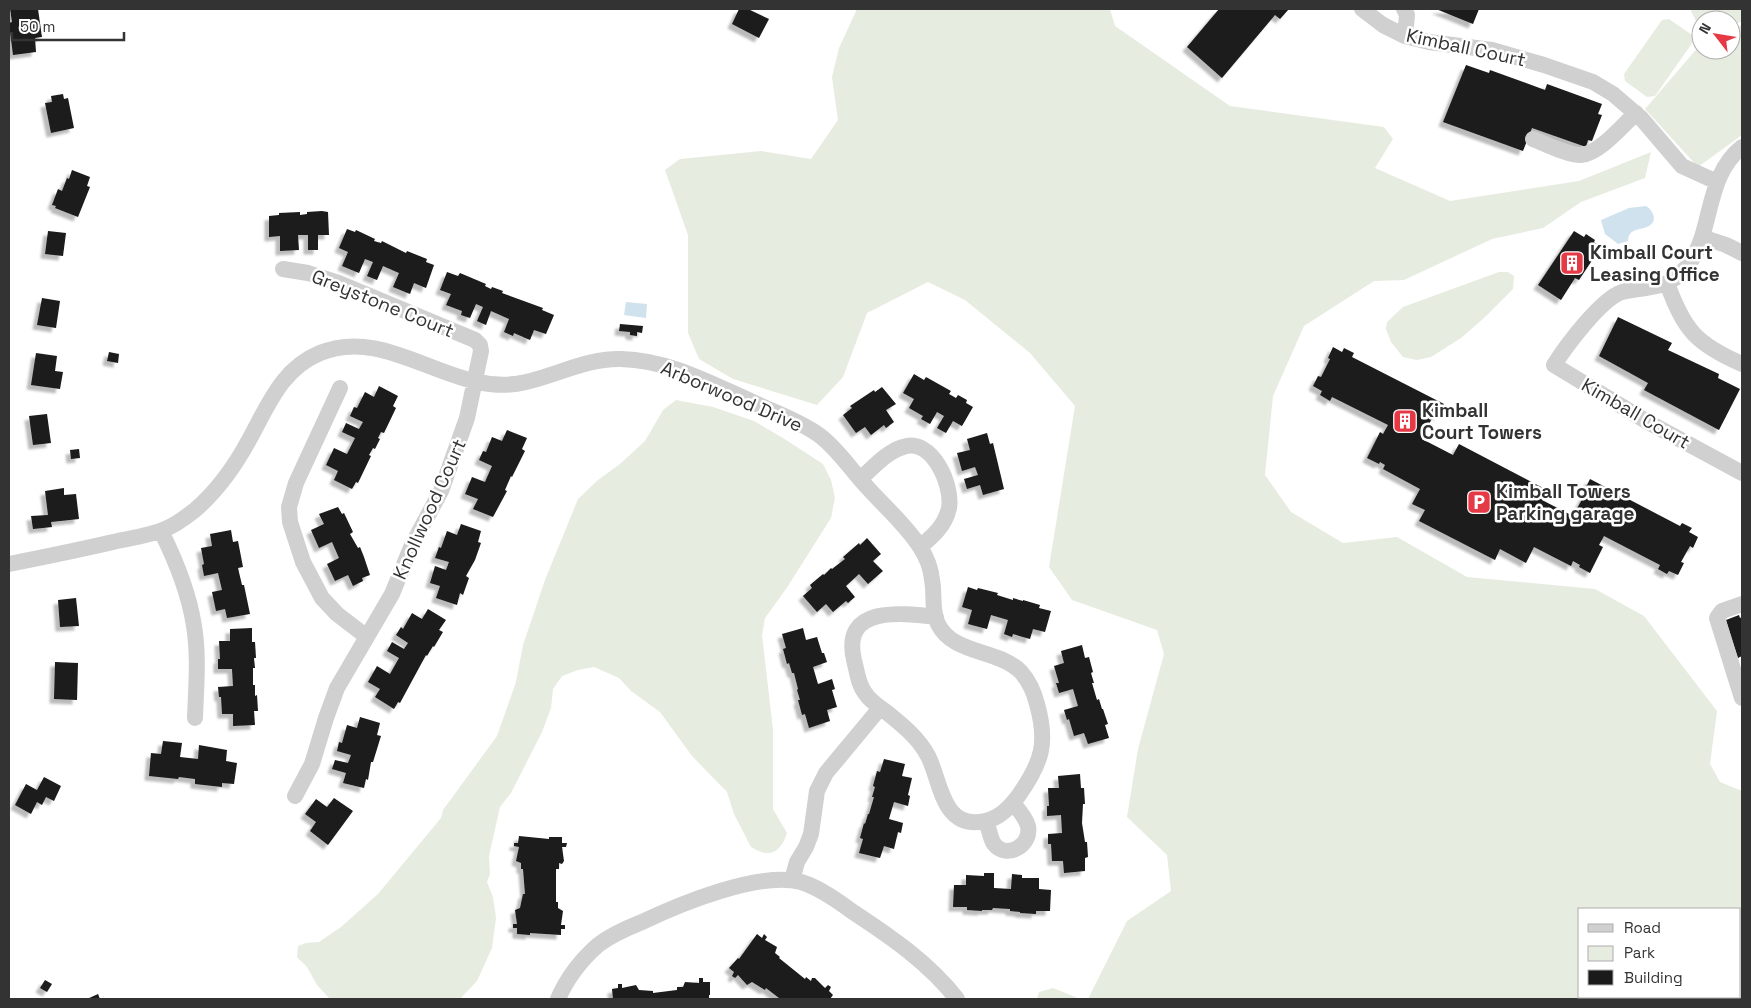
<svg xmlns="http://www.w3.org/2000/svg" width="1751" height="1008" font-family="'Space Grotesk',sans-serif">
  <style>
    .green { fill: #e6ecdf; fill-rule: evenodd }
    .water { fill: #cfe2ee }
    .building { fill: #1a1a1a; filter: url(#shadow) }
    .lines { fill: none; stroke-linecap: round; stroke-linejoin: round }
    .minor { stroke: #d0d0d0; stroke-width: 16 }
    .labels { text-anchor: middle; stroke-width: 5; stroke-linejoin: round; paint-order: stroke }
    .street-label { font-size: 19px; fill: #333; stroke: #fff }
    .poi-label { font-size: 19px; font-weight: bold; fill: #333; stroke: #fff; text-anchor: start }
  </style>
  <defs>
    <filter id="shadow"><feDropShadow dx="-4.5" dy="4.5" stdDeviation="1" flood-color="#0004"/></filter>
  </defs>
  <rect width="100%" height="100%" fill="#fff"/>
  <path class="green" d="M857 9H1110L1115 26 1230 106 1384 127 1393 139 1375 168 1450 201 1579 181 1651 152 1645 178 1581 202 1543 228 1492 239 1404 280 1374 281 1304 326 1273 396 1265 475 1291 512 1343 543 1397 537 1467 577 1595 589 1644 616 1717 711 1710 764 1720 782 1742 791V999H1088L1127 921 1171 891 1167 855 1127 817 1138 749 1164 654 1157 630 1072 600 1049 567 1075 406 1030 353 965 300 928 282 867 313 843 377 817 405 733 379 699 359 688 333V235L665 170 680 159 761 151 811 159 838 120 832 77 839 48ZM1580 909H1740V997H1580Z
    M1692 9H1742V21L1731 27V20H1701V31L1691 11Z
    M1669 19 1692 35 1693 42 1655 96 1647 97 1625 81 1624 74 1662 20Z
    M1742 25V135L1698 167 1645 109 1700 45 1701 50H1731V30Z
    M1499 272H1508L1514 276 1513 289 1484 318 1461 338 1431 357 1417 360 1403 357 1391 342 1386 329 1387 322 1403 307Z
    M676 400 713 407 754 421 783 438 823 464 831 480 835 498 831 518 786 589 765 618 762 635 773 730V809L787 833C784 843 778 854 766 853 761 853 755 849 751 847L734 814 727 792 692 756 660 712 631 691 619 678 594 667 578 670 562 676 553 689 551 708 542 732 511 793 500 807 489 856 490 874 487 882 493 897 496 918 492 948 477 981 460 999H330L317 985 307 967 297 957 298 946 306 943 319 942 341 927 378 894 441 818 443 810 497 736 516 682 523 645 545 580 578 499 598 480 620 464 645 441 663 410Z
    M1053 988 1080 999H1037L1039 992Z"/>
  <path class="water" d="M1646 206C1653 210 1658 221 1649 226 1640 231 1629 227 1628 241L1618 244 1605 234 1601 220 1629 208Z
    M626 302 647 304 646 318 624 315Z"/>
  <path class="building" d="M10 9H38L42 37 35 38 36 52 13 55 9 23 12 22Z
    M739 9H748L769 19 759 38 732 24Z
    M1219 9H1289L1280 19 1275 15 1222 78 1187 47Z
    M1436 9H1479L1473 24Z
    M1466 65 1489 73 1490 70 1545 90 1547 84 1602 104 1598 114 1602 115 1592 141 1588 140 1586 147 1532 128 1523 151 1443 122Z
    M63 94 64 99 68 98 74 128 51 133 45 103 52 102 51 96Z
    M72 170 90 177 87 186 90 187 78 217 55 208 56 206 52 205 58 189 62 191 67 178 69 179Z
    M322 211 328 212 329 235H318V250H308V235H298L299 250 280 251V236L269 237V216L279 215V213L300 212V215L307 214V212Z
    M347 229 355 232 356 230 375 239 374 241 381 243 382 241 406 253 407 251 427 259 426 262 434 265 426 288 414 283 410 294 393 287 399 273 383 266 377 280 367 276 373 262 365 259 359 273 342 266 348 252 339 248Z
    M48 231 66 233 63 256 45 254Z
    M1574 231 1584 237 1586 234 1595 240 1594 242 1601 247 1579 280 1575 278 1561 300 1538 285Z
    M447 272 458 276 460 273 486 284 485 286 491 289 492 287 503 291 502 293 543 308 542 310 554 315 546 334 534 330 530 340 514 333 513 336 504 332 509 319 491 311 486 325 477 321 483 307 476 304 470 318 461 315 462 311 446 305 451 294 440 290Z
    M42 298 60 301 56 328 37 325Z
    M1618 317 1672 343 1668 350 1719 374 1718 378 1740 389 1719 430 1644 390 1648 383 1599 356Z
    M620 324 643 326 642 333 637 332V336L630 335V332L619 331Z
    M1333 347 1342 352 1344 348 1354 353 1352 357 1444 404 1438 416 1434 414 1422 439 1453 455 1459 444 1547 490 1542 500 1573 516 1586 492 1584 491 1590 479 1680 526 1682 523 1692 528 1689 532 1698 537 1693 548 1690 546 1681 562 1684 563 1678 575 1669 571 1667 574 1658 569 1660 565 1604 536 1599 545 1603 547 1590 573 1579 567 1580 565 1573 561 1571 566 1534 547 1526 563 1500 549 1495 560 1419 521 1425 510 1412 504 1420 489 1383 469 1385 465 1380 462 1379 464 1367 458 1380 432 1383 434 1388 425 1332 397 1330 401 1320 395 1322 391 1313 386 1318 376 1321 377 1330 359 1328 358Z
    M109 352 119 354 118 363 107 361Z
    M36 353 57 356 55 371 63 372 60 389 31 385Z
    M914 374 924 380 926 377 951 391 949 394 956 398 958 395 967 400 966 403 973 407 962 426 953 421 946 433 937 428 944 416 937 412 930 424 921 419 923 416 909 408 914 399 903 393Z
    M379 386 398 396 393 406 396 408 384 433 381 432 378 438 380 439 375 449 373 448 369 455 371 456 358 483 356 482 352 489 334 480 338 471 326 465 334 448 347 454 355 438 342 432 346 423 359 429 363 422 350 416 354 407 357 408 365 392 374 397Z
    M882 387 896 404 886 410 894 422 886 428 884 425 871 435 865 427 856 433 843 415 852 408 850 406 874 390 875 392Z
    M47 414 51 443 33 445 29 416Z
    M507 430 527 438 522 449 525 451 512 477 511 476 505 490 507 491 493 517 473 509 478 499 465 494 472 477 485 482 492 466 479 460 483 451 486 452 492 437 502 441Z
    M987 433 990 444 993 443 1004 489 983 495 980 485 967 489 964 479 978 475 975 467 962 471 957 453 970 450 967 439Z
    M79 449 80 458 71 459 70 450Z
    M64 488V495L76 494 79 519 51 522 52 527 33 529 31 516 48 515 45 491Z
    M338 507 342 514 344 513 353 532 350 534 358 548 360 547 364 557 370 575 362 578 363 581 353 586 348 575 335 581 327 564 339 558 332 542 319 548 311 530 324 524 319 514Z
    M461 524 481 531 478 542 481 543 475 560 466 576 469 578 463 595 460 593 457 605 436 598 440 586 430 583 435 566 446 570 449 562 435 558 439 547 441 548 447 531 457 535Z
    M231 530 233 542 238 541 243 567 238 568 242 585H244L250 614 227 618 225 609 216 611 212 592 222 590 218 573 204 576 202 565 204 564 201 548 212 546 210 534Z
    M867 538 881 554 873 561 883 571 868 584 859 574 846 586 855 597 848 603 846 601 833 612 826 604 817 612 803 596 812 588 810 585 823 574 824 575 831 568 832 569 845 559 843 557 859 543 860 545Z
    M968 587 977 590 978 588 998 593 997 595 1013 600V598L1023 601V600L1040 605 1039 608 1051 611 1045 632 1033 629 1030 639 1013 634 1012 637 1004 634 1008 620 991 615 987 629 968 624 972 610 962 607Z
    M76 598 79 626 60 627 58 600Z
    M428 609 446 620 439 630 443 632 434 647 433 646 427 656 426 655 400 703 398 702 394 709 375 697 380 689 368 682 377 666 390 674 399 658 387 651 392 642 404 649 408 643 396 635 401 627 403 629 412 613 422 619Z
    M1739 615 1740 618 1742 617V656L1738 658 1726 620Z
    M252 628V642H255L256 658H254L255 668H253V685H255V696L257 695 258 711H254L255 725 233 726V714H222L221 697H219L218 687 233 686 232 669H218V659H220L219 641H230V629Z
    M803 628 806 640 817 637 822 653H824L827 662 813 667 818 684 832 679 835 689 832 690 837 707 827 710 830 721 809 728 805 714 802 715 798 700H800L797 690 798 689 794 673H792L789 663 787 664 783 649 786 648 782 634Z
    M1082 645 1085 658 1089 657 1093 672 1091 673 1094 683H1092L1097 700 1099 699 1102 709H1103L1108 724 1105 725 1109 738 1088 744 1084 733 1074 736 1069 719 1067 720 1064 710 1078 706 1073 689 1059 693 1056 683H1059L1054 666 1064 663 1061 651Z
    M55 662 78 663 77 700 54 699Z
    M360 717 380 723 377 735 381 736 373 762H371L368 780 366 779 364 788 343 783 346 773 332 769 335 760 348 763 351 755 337 751 339 742 342 743 347 725 357 728Z
    M163 741 182 743 180 757 198 759 199 745 227 750 226 761 237 763 234 784 222 783V787L195 784V779L179 777 178 779 149 776 151 753 161 754Z
    M884 759 905 764 902 776 912 778 908 795 910 796 908 806 894 802 889 819 903 823 901 833 898 832 894 849 884 846 880 858 859 853 863 839 860 838 864 823 865 824 868 814H869L874 797H872L875 787 873 786 877 771 880 772Z
    M1080 774 1081 788H1084L1085 804H1083L1082 823 1085 842H1087L1088 857 1085 858V871L1064 873 1063 861H1052L1051 844H1048V834L1062 833 1061 815 1047 816V806H1049L1048 788H1059L1058 776Z
    M44 777 61 786 54 801 46 797 42 805 37 802 31 814 15 805 26 784 37 790Z
    M334 798 353 811 328 845 310 831 316 822 305 814 316 799 327 807Z
    M519 836 549 839V837H562V843H567L566 847H562L564 861 562 864 559 863V869H556V902H558V908L563 911 561 925H565V929H561V935L530 933V935L517 934V928H513V924H517L515 910 520 908 523 894H525L523 869H521V863L516 861 519 847 514 846V843H518Z
    M984 873H994V888L1011 889 1012 874 1022 875V878H1039V889L1051 890 1050 911H1036V914L1020 913V912L1010 911V909L993 908 992 910H982V911L967 910V907H953L954 885H966V875L984 876Z
    M757 934 762 938 764 934 767 937 765 940 777 947 775 953 780 957 779 958 805 979 806 977 811 981 812 978H815L825 988 828 985 831 987 829 991 833 995 830 999H778L779 998 766 988 765 990 752 982 747 985 738 975 735 978 732 976 734 972 729 968 738 958 739 959Z
    M699 978H703V982H710V995H709V999H613L612 989 618 988V984H622V988L636 985 639 990 653 991V993L677 990V987H683L685 982 699 983Z
    M45 980 52 984 47 992 40 988Z
    M98 994 100 999H87Z"/>
  <g class="lines">
    <path class="minor" d="M1362 9 1383 25 1405 36 1429 42 1492 50 1544 65 1593 82 1613 94 1641 118 1682 166 1717 182
      M1404 9 1407 15 1405 36
      M1533 139C1546 144 1568 155 1581 155 1599 154 1623 125 1636 113
      M1702 237C1712 205 1714 169 1742 147
      M1742 253 1726 245 1702 237C1696 256 1685 274 1667 283 1684 330 1696 344 1742 364
      M283 269 308 273 336 282 475 340 480 345 481 351 467 418 441 491 412 545 392 594 337 688 326 718 312 764 295 796
      M1667 283C1653 289 1637 288 1622 292 1601 299 1566 346 1554 365L1646 421 1742 473
      M340 388 296 483 289 507 290 522 303 562 322 598 337 614 367 637
      M860 479C873 468 886 452 903 447 932 437 953 485 949 508 945 526 933 536 920 547
      M161 531C176 561 189 593 194 626 199 656 196 688 195 718
      M9 564C44 557 79 550 113 542 130 538 149 536 165 529 176 525 186 517 195 510 217 491 235 466 249 440 268 406 281 369 320 353 390 324 454 400 526 382 557 375 588 358 621 359 669 360 712 384 755 403 776 413 800 421 819 435 838 449 851 470 867 487 884 506 906 525 920 547 926 556 931 569 932 580 935 594 931 610 938 624 953 655 999 649 1021 672 1029 681 1034 692 1037 704 1048 743 1042 762 1019 795 1010 807 1000 818 985 821 942 831 941 781 928 756 918 737 901 724 885 711 878 706 870 701 865 693 858 684 857 671 854 660 841 605 902 613 936 617
      M1742 604 1722 611 1717 618 1742 698
      M986 821C989 828 990 838 994 844 1007 860 1032 845 1028 826 1026 818 1019 810 1013 803
      M792 880 797 862 806 847 811 834 817 791 826 773 880 708
      M558 999C567 978 581 960 598 945 611 935 627 928 642 922 680 904 759 871 801 882 820 888 837 900 853 912 891 937 929 963 957 999"/>
  </g>
  <defs>
    <g id="building-square" transform="scale(1.25)"><rect x="-9" y="-9" width="18" height="18" rx="4" fill="#e63946" stroke="#fff"/><path d="M-4-6H4V6H1V3H-1V6H-4ZM-2.5-4.3h1.7v1.8h-1.7ZM.8-4.3h1.7v1.8H.8ZM-2.5-1h1.7V.8h-1.7ZM.8-1h1.7V.8H.8Z" fill="#fff"/></g>
    <g id="parking-square" transform="scale(1.25)"><rect x="-9" y="-9" width="18" height="18" rx="4" fill="#e63946" stroke="#fff"/><path d="M-3.5-5.5H1a3.5 3.5 0 0 1 0 7H-1V5.5H-3.5ZM-1-3.4V-.6H.8a1.4 1.4 0 0 0 0-2.8Z" fill="#fff"/></g>
  </defs>
  <g fill-rule="evenodd">
    <use href="#building-square" x="1572" y="263"/>
    <use href="#building-square" x="1405" y="421"/>
    <use href="#parking-square" x="1479" y="502"/>
  </g>
  <g class="labels">
    <g class="street-label">
      <text transform="translate(1466 47) rotate(12)" y="7">Kimball Court</text>
      <text transform="translate(383 303) rotate(22)" y="7">Greystone Court</text>
      <text transform="translate(732 396) rotate(23)" y="7">Arborwood Drive</text>
      <text transform="translate(1636 413) rotate(30)" y="7">Kimball Court</text>
      <text transform="translate(429 509) rotate(-66)" y="7">Knollwood Court</text>
    </g>
    <g class="poi-label">
      <text x="1590" y="259">Kimball Court<tspan x="1590" dy="22">Leasing Office</tspan></text>
      <text x="1422" y="417">Kimball<tspan x="1422" dy="22">Court Towers</tspan></text>
      <text x="1496" y="498">Kimball Towers<tspan x="1496" dy="22">Parking garage</tspan></text>
    </g>
  </g>
  <rect width="1751" height="1008" fill="none" stroke="#333333" stroke-width="20"/>
  <rect x="1578" y="908" width="162" height="90" fill="#ffffff" stroke="#adadad"/>
  <rect x="1588" y="924" width="25" height="8" fill="#d0d0d0" stroke="#adadad"/>
  <text x="1624" y="933" font-size="15" fill="#333333">Road</text>
  <rect x="1588" y="946" width="25" height="15" fill="#e6ecdf" stroke="#adadad"/>
  <text x="1624" y="958" font-size="15" fill="#333333">Park</text>
  <rect x="1588" y="970" width="25" height="15" fill="#1a1a1a" stroke="#adadad"/>
  <text x="1624" y="983" font-size="15" fill="#333333">Building</text>
  <g transform="translate(1716 35) rotate(301)"><circle r="24" fill="#ffffff" stroke="#adadad"/>
  <path d="M0-4L9 19L0 12L-9 19Z" fill="#e63946"/>
  <text y="-8" font-size="14" font-weight="bold" text-anchor="middle" fill="#333333">N</text>
  </g>
  <path d="M12 32v8h112v-8" fill="none" stroke="#333333" stroke-width="2.5"/>
  <text x="20" y="32" font-size="15" fill="#333333" stroke="#ffffff" stroke-width="4" paint-order="stroke">50 m</text>
</svg>
